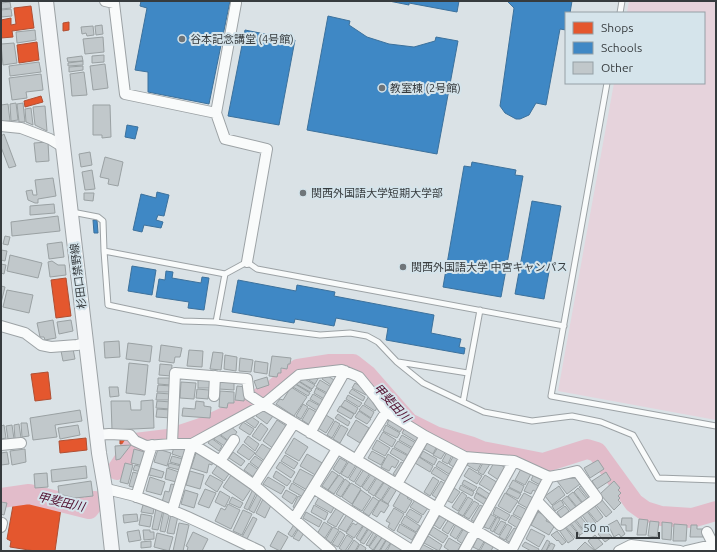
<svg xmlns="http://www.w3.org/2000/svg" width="717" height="552" font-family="Ubuntu,'Noto Sans JP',sans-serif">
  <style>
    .green { fill: #e6d3dc }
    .shops { fill: #e4572e; stroke: #b04f33 }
    .schools { fill: #3f88c5; stroke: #3c719c }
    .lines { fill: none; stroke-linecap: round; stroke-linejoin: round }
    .river { stroke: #e2bcca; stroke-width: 20 }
    .building { fill: #c1c8cb; stroke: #9aa1a3 }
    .lane-casing { stroke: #9ca2a5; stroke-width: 7 }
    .street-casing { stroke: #9ca2a5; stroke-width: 12 }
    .secondary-casing { stroke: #9ca2a5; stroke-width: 16 }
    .lane { stroke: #f9fbfb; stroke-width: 5 }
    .street { stroke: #f9fbfb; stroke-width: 10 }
    .secondary { stroke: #f4f6f8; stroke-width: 14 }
    .poi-dot { fill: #6f7579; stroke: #d5e4eb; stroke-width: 1.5 }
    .labels { text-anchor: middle; stroke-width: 4; stroke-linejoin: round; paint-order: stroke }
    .poi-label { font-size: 11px; fill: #363b3e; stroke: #d5e4eb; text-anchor: start }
    .street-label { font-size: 11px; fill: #363b3e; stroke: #d5e4eb }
    .water-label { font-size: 12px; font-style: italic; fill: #4f0b2b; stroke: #d5e4eb }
  </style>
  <rect width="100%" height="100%" fill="#dae2e6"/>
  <path class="green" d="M629 1H716V420L558 391 614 83H704V13H627Z"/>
  <path class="shops" d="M31 6 34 28 12 31 13 37 1 38V20L11 18V25L16 24 14 8Z
    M69 22V30L63 31V23Z
    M37 42 39 60 19 63 17 45Z
    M41 96 43 102 25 107 24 101Z
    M66 278 71 316 56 318 51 280Z
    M48 372 51 399 35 401 31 374Z
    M120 436 131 439V443L120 444Z
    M86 438 87 450 60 453 59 441Z
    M14 500 61 508 55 551H35L10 547 11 541 7 539Z"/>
  <path class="schools" d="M141 1H230L209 104 148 92V72L135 70 147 8 140 6Z
    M389 1H459L457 12 409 3V5Z
    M507 1H572L570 13H566V30L560 29 546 105 536 103 529 115 520 119H516L505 113 500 106 514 8Z
    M328 16 350 21 349 25 367 37 389 44 414 47 435 41 436 37 458 41 437 154 307 130Z
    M245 30 295 40 279 125 228 116Z
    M127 125 138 127 135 139 125 137Z
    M472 162 516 170 515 175 523 176 501 297 443 287 464 166 471 167Z
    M157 192 169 195 164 216 158 215 156 220 163 222 161 228 144 225 142 232 133 230 141 194 156 198Z
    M532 201 561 206 544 299 515 294Z
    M93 220H97L98 233H94Z
    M132 266 156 270 152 295 128 291Z
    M166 271 173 272 172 278 201 283 202 277 209 278 204 310 188 308 189 302 156 297 159 279 165 280Z
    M238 280 296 291 297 285 335 292 334 296 434 315 431 333 461 339 459 347 465 348 464 354 386 340 388 328 336 318 334 326 295 319 294 323 232 312Z"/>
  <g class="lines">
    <path class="river" d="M117 470 135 443 168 439 201 428 231 414 273 390 298 369 330 364H353L367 375 409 423 435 436 470 446 482 451 543 463 587 449 597 452 634 503 645 511 661 516 692 518 716 511
      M1 498 29 494 89 509 95 501"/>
  </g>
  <path class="building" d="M10 2 11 8 1 9V3Z
    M11 9 12 16 1 17V10Z
    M102 25 103 34 96 35 95 26Z
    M93 26 94 35 87 36 86 33 82 34 81 27Z
    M35 30 36 40 17 43 16 32Z
    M103 37 104 52 85 54 83 39Z
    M14 43 17 63 3 65 1 44Z
    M104 55V62L92 63V56Z
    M82 56 83 61 68 62 67 58Z
    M83 61V65L68 66V63Z
    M39 62 41 72 10 76 9 66Z
    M105 64 108 88 93 90 90 66Z
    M83 66V70L69 72V67Z
    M84 72 87 95 72 96 70 74Z
    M41 74 43 90 26 92 27 98 12 100 9 78Z
    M16 103 18 120 11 121 10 104Z
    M23 103 25 122H19L17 104Z
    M8 104 10 121 1 122V105Z
    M93 105H110L111 137 102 138V135H93Z
    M45 106 47 131 35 125 33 107Z
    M31 108 33 125 26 122 25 109Z
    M4 134 16 166 9 168 1 147V136Z
    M48 142 49 161 36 162 34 143Z
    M90 152 92 165 81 167 79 154Z
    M105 157 123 162 118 186 108 184 109 179 100 177Z
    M92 170 95 189 85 190 82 172Z
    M53 178 56 196 38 199V203H35L28 200 26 191 32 190 33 195H37L35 180Z
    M84 193H94L93 201 84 200Z
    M54 204 55 213 30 215V206Z
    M58 216 60 231 12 236 11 222Z
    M5 236 10 237 8 245 3 244Z
    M62 242 64 257 49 259 47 244Z
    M1 250 7 251 5 261 1 260Z
    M10 255 42 263 38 278 7 271Z
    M52 261 58 265H65L66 275 50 277 48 262Z
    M1 264 6 265 4 274 1 273Z
    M1 286 5 287 1 303Z
    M7 290 33 295 29 313 3 307Z
    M53 320 56 338 45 340 44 337H40L37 323Z
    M71 320 73 331 59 334 57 322Z
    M119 341 120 357 105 358 104 342Z
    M128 343 152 346 150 362 126 359Z
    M161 345 182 348 180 357H175L174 363 159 361Z
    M73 349 75 359 63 361 61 351Z
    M189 350 203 351 202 367 187 366Z
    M213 352 223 353 221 370 210 369Z
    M225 355 237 357 236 371 224 369Z
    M272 356 291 358 290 364H288L287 369 281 368V373H278L277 377 269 376Z
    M240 358 253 360 251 372 239 371Z
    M255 361 268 363 267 374 254 372Z
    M129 363 148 365 145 395 126 393Z
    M160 364 172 365 171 376 159 375Z
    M325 374 337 382 334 387 322 379Z
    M267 377 269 385 257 389 254 381Z
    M301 377 315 385 312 389 299 381Z
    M304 377H319L315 384Z
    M158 378H171V385L158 384Z
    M198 379H211L210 388H198Z
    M220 380H234V390L219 389Z
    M320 380 333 388 329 394 316 387Z
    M298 381 312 390 310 392 296 384Z
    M181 382 196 383 194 399 180 398Z
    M355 383 369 391 366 395 352 388Z
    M295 384 310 393 308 396 293 387Z
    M158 385 171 386V392H157Z
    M237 386 246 387 244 401 235 400Z
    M109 387H118L119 396 110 397Z
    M291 387 307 397 294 416 276 404 280 399 283 400Z
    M316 388 328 395 326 400 314 393Z
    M197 389 209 390 208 399 196 398Z
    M352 389 365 397 363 401 349 393Z
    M220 391 234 392V403H228L227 408 219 407Z
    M157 393 171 394V400H156Z
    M313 394 325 401 322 406 310 399Z
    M348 395 362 403 359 407 346 399Z
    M369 396 375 400 377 408 375 411 364 404Z
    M153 400 154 428 112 430 111 401H130L131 410H141V401Z
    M309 400 322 407 319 412 306 404Z
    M345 400 358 408 355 414 341 406Z
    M157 401 172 402 171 409 156 408Z
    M196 401 204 402V406L211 407 210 418 182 416 183 408 195 409Z
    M303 404 308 407 301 419 296 416Z
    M363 405 374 412 371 418 359 410Z
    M340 406 354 414 351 419 337 411Z
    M262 408 273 416 267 424 256 416Z
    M309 408 318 413 311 426 302 420Z
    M157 409 171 410V418L156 417Z
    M80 410 82 421 55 425 57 437 33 440 30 418Z
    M359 411 371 419 367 424 355 417Z
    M338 414 350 422 348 426 335 418Z
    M249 415 259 422 255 428 245 421Z
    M326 415 334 420 326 433 318 428Z
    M390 418 404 426 400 432 387 424Z
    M277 420 288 427 274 449 263 441Z
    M356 420 369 428 360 443 347 435Z
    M335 421 340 424 332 438 327 435Z
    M243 422 254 429 250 435 239 428Z
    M21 423H27L29 436 22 437Z
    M261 423 268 429 260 441 252 436Z
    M19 424 21 438 15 439 14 425Z
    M4 425 6 438 1 439V426Z
    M12 425 14 439H8L6 426Z
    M78 425 80 435 60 439 58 428Z
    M229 425 237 432 230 442 221 435Z
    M341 425 348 429 340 443 333 439Z
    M386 425 400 433 397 438 383 431Z
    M405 428 420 437 417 442 402 433Z
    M383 432 396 440 392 447 379 439Z
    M218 434 229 442 226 447 214 439Z
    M402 435 416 443 413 448 399 440Z
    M248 436 259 444 255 451 244 442Z
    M211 438 222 446 219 451 208 443Z
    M294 438 308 447 299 461 285 453Z
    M377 440 390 448 385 456 372 449Z
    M398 441 412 449 408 455 394 447Z
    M428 441 437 446 433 454 424 449Z
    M243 444 255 453 249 460 237 452Z
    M262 444 273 451 266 462 255 454Z
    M131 445 120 459 116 460 115 446Z
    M174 447 186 450 184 458 172 454Z
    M438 447 446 451 441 459 433 455Z
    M393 448 408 456 405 462 390 453Z
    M25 449 26 462 12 465 10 451Z
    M134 449 148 453 144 466 131 463Z
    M158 449 171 453 167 466 154 462Z
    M372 451 385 458 381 465 368 458Z
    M423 451 437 459 434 465 420 457Z
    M7 452 9 464 1 465V453Z
    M233 452 245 461 241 466 229 458Z
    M447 452 452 455 448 464 442 461Z
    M196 453 209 457 213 460 212 465 209 464 207 473 191 468Z
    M307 454 324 464 317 476 300 466Z
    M388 454 399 461 395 468 392 466 389 471 381 467Z
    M285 455 298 463 294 469 281 461Z
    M454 455 461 458 455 468 449 464Z
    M172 456 183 459 181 465 170 462Z
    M255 456 265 463 261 470 250 462Z
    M419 457 433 466 430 472 415 463Z
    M340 458 347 462 340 474 333 469Z
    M475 459 482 462 477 471 467 465 470 461 472 463Z
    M598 460 604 469 590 478 584 468Z
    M349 461 356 465 348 478 341 474Z
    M439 461 453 469 449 474 436 466Z
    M484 461 490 464 483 475 478 472Z
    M495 461 507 469 500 481 488 473Z
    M280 462 295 472 291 478 276 468Z
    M401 462 405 464 398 477 393 474Z
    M125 463 133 465 128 484 120 482Z
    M169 463 181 466 180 470 168 467Z
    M219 463 231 471 224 481 212 473Z
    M249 463 260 471 255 478 244 470Z
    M135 465 142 467 141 472 133 470Z
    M86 466 87 478 52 482 51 470Z
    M357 466 362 469 354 482 349 479Z
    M435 467 449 476 446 482 431 473Z
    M522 467 532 472 525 485 515 480Z
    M151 468 164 472 162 478 149 475Z
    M167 468 179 472 176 482 165 479Z
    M469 468 482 476 477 484 464 476Z
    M300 469 315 477 307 490 293 482Z
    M364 469 370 473 361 487 355 483Z
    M190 471 204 475 200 489 186 485Z
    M276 471 291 481 287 486 273 477Z
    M332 471 338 475 328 490 322 486Z
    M133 472 140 474 136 488 129 486Z
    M233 472 253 486 243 501 223 487Z
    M535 472 546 478 542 486 531 480Z
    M606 472 611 480 597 489 592 481Z
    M47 473 48 487 35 488 34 474Z
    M371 474 376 477 367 491 362 487Z
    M210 475 223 482 217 492 205 484Z
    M339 475 344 479 334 494 328 490Z
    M485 475 500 484 494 493 479 484Z
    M378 476 384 481 374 496 368 492Z
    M150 477 165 482 161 495 146 491Z
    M268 477 285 487 281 494 263 484Z
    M433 477 439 481 430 496 424 492Z
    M576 478 580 484 567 494 557 481 560 479Z
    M345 479 350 483 341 497 336 494Z
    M464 480 477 487 474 491 462 484Z
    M513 480 524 486 521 493 509 487Z
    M91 481 93 496 75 498 59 494 58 486Z
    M385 481 391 484 381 500 375 496Z
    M441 481 446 485 438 499 432 495Z
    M529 481 541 487 538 493 533 490 531 494 524 491Z
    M614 481 620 488 618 490 621 493 618 496 620 498 618 500 621 503 614 510 600 494Z
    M292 483 307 492 303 497 289 489Z
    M351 483 361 489 352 504 342 497Z
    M171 484 177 485 172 504 162 502 165 491 169 492Z
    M584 484 592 495 588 498 579 487Z
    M392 485 397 489 388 504 382 500Z
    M461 485 474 492 472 496 459 489Z
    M559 486 565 495 552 505 545 496Z
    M479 487 491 495 489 500 476 492Z
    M454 488 460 492 452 503 446 500Z
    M509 488 521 494 518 499 506 493Z
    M578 488 587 499 583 503 574 492Z
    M205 489 216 493 209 508 198 504Z
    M253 489 257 491 248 510 244 508Z
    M185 490 198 494 194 508 181 504Z
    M286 490 297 496 292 504 282 497Z
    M361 490 371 497 362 511 352 505Z
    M220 491 230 497 225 507 215 502Z
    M401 492 408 497 407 498 412 501 405 513 393 506Z
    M462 492 467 496 458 511 452 507Z
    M573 492 582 503 577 507 568 496Z
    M258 493 263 495 254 513 249 510Z
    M476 493 488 500 485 505 474 498Z
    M505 493 518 501 510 513 498 506Z
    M524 493 535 499 529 509 518 503Z
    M298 496 304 499 298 510 293 507Z
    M567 496 576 507 571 511 562 500Z
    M232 497 243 503 240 508 229 503Z
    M264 497 273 501 265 518 256 513Z
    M319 497 335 505 331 513 315 504Z
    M373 497 379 501 369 516 363 512Z
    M468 497 473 500 463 516 458 513Z
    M380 500 389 505 384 513 381 511 377 517 372 514Z
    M415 500 428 508 423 515 410 507Z
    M561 500 564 505 555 511 552 506Z
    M602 500 612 512 606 517 596 505Z
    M474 501 479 504 469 519 464 516Z
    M1 502 7 503 4 515 1 514Z
    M228 504 240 510 231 529 215 521 221 508 225 510Z
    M143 505 154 508 153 514 141 512Z
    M314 505 328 513 325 520 311 512Z
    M480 505 486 508 477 523 471 520Z
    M518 505 529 511 524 520 513 514Z
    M565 506 569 511 561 518 557 512Z
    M595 506 603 517 597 522 588 511Z
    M337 507 345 512 336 527 327 522Z
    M496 507 510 515 506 521 493 514Z
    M156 508 163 510 158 530 152 529Z
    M394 508 404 514 394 531 388 527 390 523 386 521Z
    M410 509 422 516 418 523 406 515Z
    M164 510 170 512 165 532 160 531Z
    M243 510 252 514 242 535 233 531Z
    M586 510 596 523 591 527 581 514Z
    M306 512 322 521 319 527 303 518Z
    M538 512 548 517 546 521 555 525 549 535 531 525Z
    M137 514 138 521 124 523 123 515Z
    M141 514 152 516 150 527 139 525Z
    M171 514 178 516 174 534 167 533Z
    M347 514 354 519 346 532 338 528Z
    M441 514 447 518 440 529 434 525Z
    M490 514 496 517 489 529 484 527Z
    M512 515 524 522 519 529 508 522Z
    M405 516 420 526 416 532 401 523Z
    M580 516 590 528 585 532 575 519Z
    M253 517 257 519 247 539 242 537Z
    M497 517 500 519 493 532 490 530Z
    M622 518H632V531H626V525H621Z
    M449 519 455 523 448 534 442 530Z
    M573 519 584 532 580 535 570 522Z
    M639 519 648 520 646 535H637Z
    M617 520 625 534 621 537 619 534 614 537 608 525Z
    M359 521 364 524 354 538 346 533 353 523 356 525Z
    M501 521 506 523 499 535 494 532Z
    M650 521 659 522 657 537 648 536Z
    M324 522 332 527 325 538 317 534Z
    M662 522 672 523 671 540 662 539Z
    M179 523 189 525 183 551H173Z
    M295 523 299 526 292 537 288 534Z
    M569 523 580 536 576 539 565 526Z
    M400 524 416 533 412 540 397 531Z
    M456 524 463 528 456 539 450 535Z
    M507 524 512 527 505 540 499 537Z
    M674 524 687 525 686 541H673Z
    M364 525 368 528 360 541 356 538Z
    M691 525H697V529H703V537H690Z
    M564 526 574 539 568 543 559 530Z
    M333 527 339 530 331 543 326 539Z
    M370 527 374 529 364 544 360 542Z
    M433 527 448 536 443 543 429 534Z
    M299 528 305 531 299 541 293 538Z
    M464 528 471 533 464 545 457 540Z
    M514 528 520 531 512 544 506 540Z
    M531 529 545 536 539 547 526 539Z
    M605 529 612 537 605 542 598 534Z
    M139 530 141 540 129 542 127 532Z
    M143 530H150V532H154V539L144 540Z
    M375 530 378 532 369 546 366 545Z
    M278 531 288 537 280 551 270 546Z
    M340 531 345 535 338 547 332 544Z
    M557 531 566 542 562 545 558 540 557 541 551 535Z
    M193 532 208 539 202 551H187L188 547 186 546Z
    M157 533 173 537 169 551 154 547Z
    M379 533 383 536 373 550 369 547Z
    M347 535 353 539 345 551H343L339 548Z
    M595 535 603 544 595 550 588 541Z
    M383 536 387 538 379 551H376L374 550Z
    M428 536 442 545 439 551 424 543Z
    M478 536 485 540 479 550 473 547Z
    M449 538 461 545 458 550 460 551H450L444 547Z
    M387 539 391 542 385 551H380Z
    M354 540 359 544 355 551H347Z
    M486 540 494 545 491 551H480Z
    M547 540 550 542 546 551H541Z
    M151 541V547L141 548V542Z
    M392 541 407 551H387Z
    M525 542 539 549 538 551H531L522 546Z
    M585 542 595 551H579L577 550Z
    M551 543 555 545 552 551H546Z
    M360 544 366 548 365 551H356Z
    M422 544 435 551H422L419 550Z"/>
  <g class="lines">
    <g class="lane-casing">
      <path id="lane" d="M620 13 622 1
        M607 83 551 396 716 426
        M72 212 98 217 103 221 104 251 225 274 247 262 257 269 564 326
        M104 251 108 305 183 321 216 322 320 335 350 333 367 336 378 342 397 362 423 383 484 412 532 421 572 416 601 422 633 435 658 478 716 480
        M216 322 225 274
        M398 362 468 373
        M463 402 480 310"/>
    </g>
    <g class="street-casing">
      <path id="street" d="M105 1 114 3 125 94 216 113 225 139 267 149 247 262
        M216 113 236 3
        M1 126 21 128 50 139 63 147
        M1 326 25 333 41 345 51 347 77 345 86 343
        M214 396 215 376
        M310 433 345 371
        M97 435 109 434 130 435 135 441 146 446 172 444H192L220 461 254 485 294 519 331 551
        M172 444 175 373 247 379 249 395 261 403 437 508 413 551
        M1 445 21 443
        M356 460 386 412
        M220 461 234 440
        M397 484 425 436
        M254 485 294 423
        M105 488C115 492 127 493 137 497 179 511 219 532 260 551
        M313 488 413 551
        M136 497 152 445
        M537 501 560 525 597 498 577 471 560 475 549 477
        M172 511 192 444 263 405 299 375 342 370 359 377 377 399 386 412 425 436 465 457 514 461 549 477 511 551 437 508 465 457
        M294 519 337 449
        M1 523H2L1 527
        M707 532 716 550
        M464 551 514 461
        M619 551 631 545 680 551
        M686 551 716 544"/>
    </g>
    <g class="secondary-casing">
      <path id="secondary" d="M46 1 99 453 105 488 112 551"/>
    </g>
    <use href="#lane" class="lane"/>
    <use href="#street" class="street"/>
    <use href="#secondary" class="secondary"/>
  </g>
  <g class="poi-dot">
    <circle cx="182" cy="39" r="4"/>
    <circle cx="382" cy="88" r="4"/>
    <circle cx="303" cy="193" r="4"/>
    <circle cx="403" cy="267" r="4"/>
  </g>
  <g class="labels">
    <g class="poi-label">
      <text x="190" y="43">谷本記念講堂 (4号館)</text>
      <text x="390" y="92">教室棟 (2号館)</text>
      <text x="311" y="197">関西外国語大学短期大学部</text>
      <text x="411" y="271">関西外国語大学 中宮キャンパス</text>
    </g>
    <g class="street-label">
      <text transform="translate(78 276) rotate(-97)" y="4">杉田口禁野線</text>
    </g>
    <g class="water-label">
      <text transform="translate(392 403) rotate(47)" y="4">甲斐田川</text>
      <text transform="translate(61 502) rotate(13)" y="4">甲斐田川</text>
    </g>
  </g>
  <rect width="717" height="552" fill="none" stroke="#363b3e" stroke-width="4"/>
  <rect x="565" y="12" width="140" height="72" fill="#d5e4eb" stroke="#95a0a6"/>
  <rect x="573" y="22" width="20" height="12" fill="#e4572e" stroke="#95a0a6"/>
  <text x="601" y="32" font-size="12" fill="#363b3e">Shops</text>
  <rect x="573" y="42" width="20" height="12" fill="#3f88c5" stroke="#95a0a6"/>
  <text x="601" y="52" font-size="12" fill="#363b3e">Schools</text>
  <rect x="573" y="62" width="20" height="12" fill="#c1c8cb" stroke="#95a0a6"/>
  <text x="601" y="72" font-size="12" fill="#363b3e">Other</text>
  <path d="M577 532v6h82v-6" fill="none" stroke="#363b3e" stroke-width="2"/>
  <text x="583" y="532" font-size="12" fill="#363b3e" stroke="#d5e4eb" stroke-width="3" paint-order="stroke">50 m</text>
</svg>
